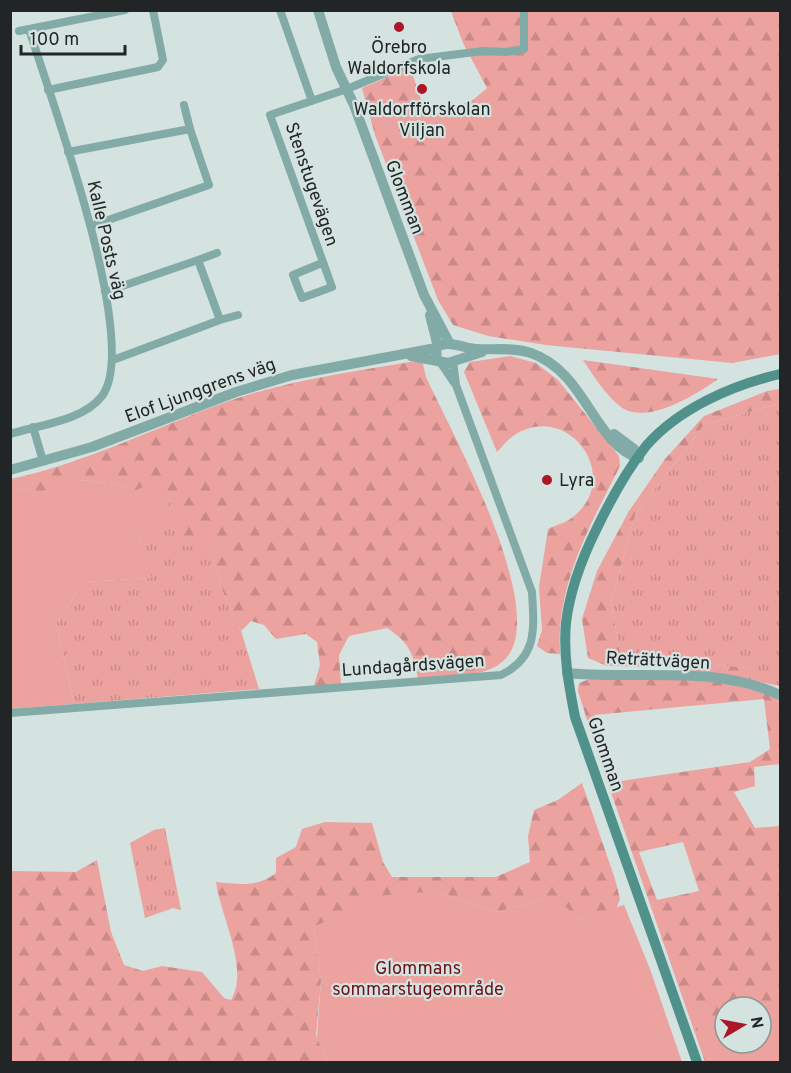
<svg xmlns="http://www.w3.org/2000/svg" width="791" height="1073" font-family="Overpass,sans-serif">
  <style>
    .grass { fill: url(#grass-tufts) }
    .forest { fill: url(#forest-firs); fill-rule: evenodd }
    .park { fill: #eca29e }
    .lines { fill: none; stroke-linecap: round; stroke-linejoin: round }
    .minor { stroke: #82aba7; stroke-width: 8 }
    .tertiary { stroke: #82aba7; stroke-width: 10 }
    .secondary { stroke: #51918c; stroke-width: 10 }
    .poi-dot { fill: #ab1629; stroke: #d4e2e0; stroke-width: 2 }
    .labels { text-anchor: middle; stroke-width: 4.5; stroke-linejoin: round; paint-order: stroke }
    .poi-label { font-size: 18px; fill: #212525; stroke: #d4e2e0 }
    .street-label { font-size: 18px; fill: #212525; stroke: #d4e2e0 }
    .park-label { font-size: 18px; fill: #70111a; stroke: #d4e2e0 }
  </style>
  <defs>
    <pattern id="grass-tufts" width="24" height="20" patternUnits="userSpaceOnUse" patternTransform="scale(1.5)"><rect width="24" height="20" fill="#eca29e"/><path d="M3 7l-1-3M5 7V3M7 7l1-3M15 17l-1-3M17 17v-4M19 17l1-3" fill="none" stroke="#ca8b88"/></pattern>
    <pattern id="forest-firs" width="22" height="20" patternUnits="userSpaceOnUse" patternTransform="scale(1.5)"><rect width="22" height="20" fill="#eca29e"/><path d="M5 1l3.5 6h-7zM16 11l3.5 6h-7z" fill="#ca8b88"/></pattern>
  </defs>
  <rect width="100%" height="100%" fill="#d4e2e0"/>
  <path class="grass" d="M780 403V686L750 680 753 669 620 652 611 603 635 515 704 425Z
    M170 501 187 546 205 533 223 592 241 631 259 689 74 704 56 623 84 582 151 578 140 539 158 522Z
    M165 828 181 910 173 908 145 918 130 843 154 830Z"/>
  <path class="forest" d="M451 11H780V354L732 363 546 345 488 336 453 325 438 300 375 135 362 88 410 67 427 117 473 100 487 88 463 43Z
    M510 356 536 363 558 380 619 456 620 466C590 526 556 584 560 654L547 653 537 646 542 630 539 587 548 529C556 525 566 523 573 517 624 477 568 399 513 436 507 440 502 447 497 452L464 372 470 362Z
    M422 360 426 377C449 428 556 619 502 662 482 679 443 676 418 678 413 653 409 642 387 628L349 636 339 655 341 684 314 686 320 665 317 642 306 634 276 639 264 625 251 621 241 631 223 592 205 534 187 547 170 501 116 484 82 480 38 493 26 488 11 492V479C85 463 154 428 226 402 289 380 356 371 422 360Z
    M583 360 718 379C697 394 647 426 621 407 605 395 594 376 583 360Z
    M780 389V403L704 425 635 515 611 603 620 652 754 669 750 680 670 667 607 666 588 658 582 619 597 571 629 511 665 459 704 416 767 391Z
    M656 676 732 684 780 698V764L754 767 755 786 734 792 755 828 780 826V1062H705L599 758 578 691 579 683 592 678ZM764 699 770 749 750 762 614 782 594 715ZM683 842 699 891 657 900 639 852ZM725 1007H761V1043H725Z
    M582 783 615 879 620 899 616 909 578 919 543 899 498 912 441 893 314 927 321 981 316 1035 328 1062H11V871L76 872 97 860 111 932 124 965 143 971 162 966 202 972 224 998 231 1000C250 969 220 915 216 882 239 884 257 888 276 873V858L296 847 302 829 325 822 372 823 383 862 392 877H496L530 862 528 836 534 810 558 800Z"/>
  <path class="park" d="M82 480 116 484 136 490 156 481 170 501 159 522 140 539 152 578 84 582 56 623 74 704 11 709V492L26 488 38 492Z
    M404 892 441 893 498 912 543 899H558L578 919 624 905 650 969 682 1062H328L317 1037 321 981 314 927 367 899Z
    M780 1008V1062H710L695 1022 725 1017V1043H761V1011Z"/>
  <g class="lines">
    <path class="minor" d="M280 10 312 101
      M19 31 125 10
      M48 90 158 67 163 60 153 10
      M184 105 190 129
      M68 152 190 129 209 185 91 226
      M198 260 217 253
      M322 263 293 275 302 298 332 287 270 115 347 89 419 59 483 51 506 52 524 49V10
      M105 292 198 260 220 320 113 360
      M220 320 238 315
      M440 362 455 384
      M33 427 43 461
      M10 434C39 425 83 421 102 396 142 343 49 94 29 29
      M10 713 501 675C538 657 534 628 532 592L456 385 453 361"/>
    <path class="tertiary" d="M318 10 336 67 354 105 424 295 450 344
      M430 315 438 347
      M411 356 448 363 482 352
      M437 360 436 348C446 339 463 348 476 349 494 350 514 347 531 353 586 372 594 445 639 458
      M614 434 634 449 639 458
      M10 470 92 447 236 392 292 375 436 348
      M567 673C638 680 713 664 780 695"/>
    <path class="secondary" d="M697 1062 575 717C569 686 563 655 566 623 570 589 582 558 597 528 610 501 627 470 646 446 679 408 733 385 780 374"/>
  </g>
  <g class="poi-dot">
    <circle cx="399" cy="27" r="6"/>
    <circle cx="422" cy="89" r="6"/>
    <circle cx="547" cy="480" r="6"/>
  </g>
  <g class="labels">
    <g class="poi-label">
      <text x="399" y="53">Örebro<tspan x="399" dy="21">Waldorfskola</tspan></text>
      <text x="422" y="115">Waldorfförskolan<tspan x="422" dy="21">Viljan</tspan></text>
      <text x="559" y="486" text-anchor="start">Lyra</text>
    </g>
    <g class="street-label">
      <text transform="translate(312 184) rotate(71)" y="6">Stenstugevägen</text>
      <text transform="translate(405 197) rotate(69)" y="6">Glomman</text>
      <text transform="translate(107 240) rotate(77)" y="6">Kalle Posts väg</text>
      <text transform="translate(200 390) rotate(-20)" y="6">Elof Ljunggrens väg</text>
      <text transform="translate(658 660) rotate(3)" y="6">Reträttvägen</text>
      <text transform="translate(413 665) rotate(-4)" y="6">Lundagårdsvägen</text>
      <text transform="translate(606 754) rotate(71)" y="6">Glomman</text>
    </g>
    <g class="park-label">
      <text x="418" y="974">Glommans<tspan x="418" dy="21">sommarstugeområde</tspan></text>
    </g>
  </g>
  <rect width="791" height="1073" fill="none" stroke="#212525" stroke-width="24"/>
  <g transform="translate(743 1025) rotate(80)"><circle r="28" fill="#d4e2e0" stroke="#8c9695" stroke-width="1.5"/>
  <path d="M0-4.5L10 22L0 15L-10 22Z" fill="#ab1629"/>
  <text y="-9" font-size="16" font-weight="bold" text-anchor="middle" fill="#212525">N</text>
  </g>
  <path d="M21 45v9h104v-9" fill="none" stroke="#212525" stroke-width="3"/>
  <text x="30" y="45" font-size="18" fill="#212525" stroke="#d4e2e0" stroke-width="4.5" paint-order="stroke">100 m</text>
</svg>
